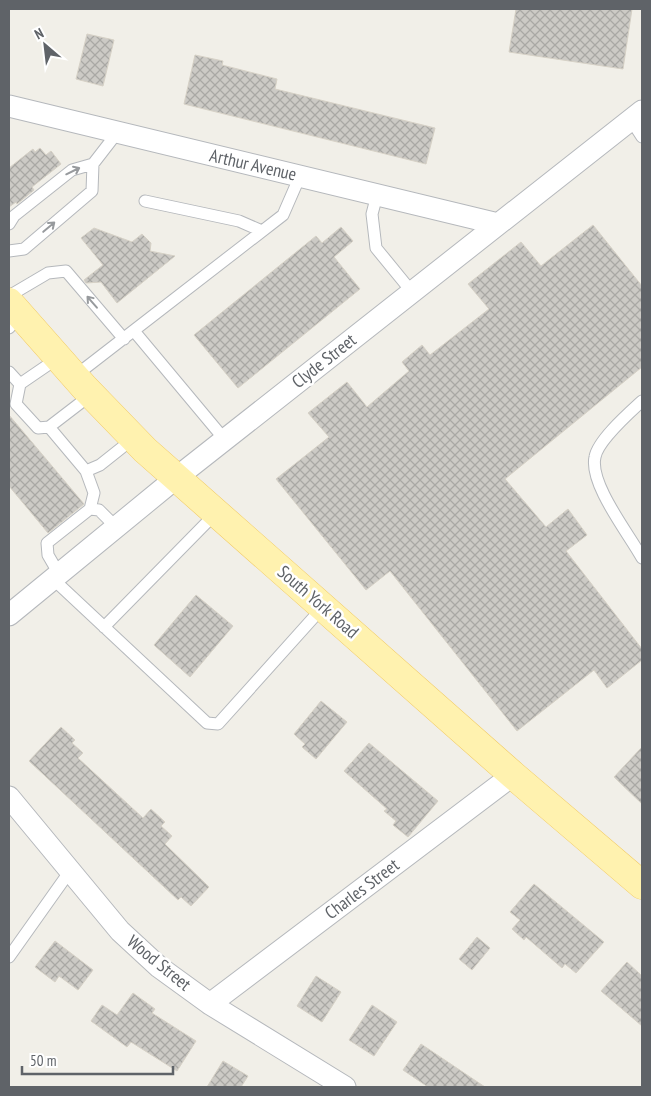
<svg xmlns="http://www.w3.org/2000/svg" width="651" height="1096" font-family="'PT Sans Narrow',sans-serif">
  <style>
    .building { fill: url(#building-cross-hatch); stroke: #d6d1c6 }
    .lines { fill: none; stroke-linecap: round; stroke-linejoin: round }
    .lane-casing { stroke: #b5b8bc; stroke-width: 13 }
    .street-casing { stroke: #b5b8bc; stroke-width: 23 }
    .primary-casing { stroke: #f2c960; stroke-width: 29 }
    .lane { stroke: #fff; stroke-width: 11 }
    .street { stroke: #fff; stroke-width: 21 }
    .primary { stroke: #fff2af; stroke-width: 28 }
    .oneway { stroke: #979a9d }
    .labels { text-anchor: middle; stroke-width: 5; stroke-linejoin: round; paint-order: stroke }
    .street-label { font-size: 18px; fill: #5f6368; stroke: #fff }
  </style>
  <defs>
    <pattern id="building-cross-hatch" width="8" height="8" patternUnits="userSpaceOnUse" patternTransform="scale(1.25)"><rect width="8" height="8" fill="#cccac5"/><path d="M0 0l8 8M0 8l8-8" fill="none" stroke="#a9a8a4"/></pattern>
  </defs>
  <rect width="100%" height="100%" fill="#f1efe8"/>
  <path class="building" d="M516 9H632L623 69 509 52Z
    M87 34 114 40 103 86 76 79Z
    M195 55 223 61 222 65 277 79 275 89 435 128 426 164 184 104Z
    M40 148 46 155 51 151 61 164 32 187 34 190 17 204 16 202 9 207V168L33 149 35 152Z
    M593 225 642 286V367L505 479 546 527 568 509 587 535 566 551 642 649V660L607 688 594 670 517 731 390 571 366 590 276 479 329 437 308 413 347 382 367 407 409 371 402 362 422 345 430 355 489 309 468 284 521 242 541 266Z
    M341 227 353 241 334 257 360 289 238 388 194 335 316 236 322 243Z
    M94 228 132 242 142 234 151 243 150 251 175 256 117 303 101 282 86 283 84 280 103 265 81 238Z
    M9 415 84 504 48 533 9 486Z
    M196 595 233 626 190 677 154 645Z
    M321 701 347 722 316 759 302 747 305 744 294 734Z
    M61 727 75 740 72 743 83 753 78 758 143 818 151 809 165 822 161 826 172 836 165 844 209 887 191 906 181 897 178 900 29 761Z
    M369 743 438 801 408 837 393 825 396 821 384 811 387 809 344 771Z
    M642 747V804L614 777Z
    M534 884 604 942 576 973 565 964 562 968 526 937 524 940 512 929 520 920 510 912Z
    M477 937 490 948 472 970 459 959Z
    M55 941 93 970 78 990 59 976 55 982 35 967Z
    M627 962 642 976V1026L601 991Z
    M316 976 341 992 322 1022 297 1006Z
    M133 993 155 1009 152 1013 196 1041 177 1071 131 1042 127 1047 91 1021 102 1005 117 1015Z
    M372 1005 397 1022 374 1056 349 1040Z
    M421 1044 485 1087H428L403 1070Z
    M223 1061 248 1076 241 1087H207Z"/>
  <g class="lines">
    <g class="lane-casing">
      <path id="lane" d="M631 120 642 137
        M377 195 372 214 376 248 412 292
        M145 201 239 221 262 231
        M9 224 14 216 72 170 93 164
        M9 251 24 249 92 191 93 164 117 133
        M9 296 48 273 66 271 124 339
        M9 328 20 315
        M134 331 225 440
        M9 372 20 384 58 358
        M75 376 283 215 300 176
        M20 384 16 404 38 428 49 427 92 394
        M642 401C629 413 598 440 595 457 589 484 629 534 642 558
        M49 427 86 471 100 465 134 438
        M86 471 94 493 90 509
        M59 574 48 555 47 543 90 509 99 510 116 527
        M53 579 207 723 218 724 323 607
        M104 627 216 513
        M9 957 70 871"/>
    </g>
    <g class="street-casing">
      <path id="street" d="M9 106 498 224
        M9 615 176 478 642 111
        M9 797 120 931 159 967 210 1004 345 1087
        M210 1004 513 775"/>
    </g>
    <g class="primary-casing">
      <path id="primary" d="M9 302 84 387 145 450 513 775 642 885"/>
    </g>
    <use href="#lane" class="lane"/>
    <use href="#street" class="street"/>
    <use href="#primary" class="primary"/>
  </g>
  <defs><path id="oneway-shaft" d="M-6 0H5M1.5-3L5.5 0L1.5 3" fill="none" stroke-width="1.6" stroke-linecap="round" stroke-linejoin="round" transform="scale(1.25)"/></defs>
  <g class="oneway">
    <use href="#oneway-shaft" transform="translate(73 171) rotate(-26)"/>
    <use href="#oneway-shaft" transform="translate(49 227) rotate(-40)"/>
    <use href="#oneway-shaft" transform="translate(92 302) rotate(-131)"/>
  </g>
  <g class="labels">
    <g class="street-label">
      <text transform="translate(253 165) rotate(13)" y="6">Arthur Avenue</text>
      <text transform="translate(324 361) rotate(-38)" y="6">Clyde Street</text>
      <text transform="translate(318 602) rotate(41)" y="6">South York Road</text>
      <text transform="translate(362 889) rotate(-37)" y="6">Charles Street</text>
      <text transform="translate(159 963) rotate(39)" y="6">Wood Street</text>
    </g>
  </g>
  <rect width="651" height="1096" fill="none" stroke="#5f6368" stroke-width="20"/>
  <g transform="translate(45 45) rotate(332)" stroke="#ffffff" stroke-width="4" paint-order="stroke">
  <path d="M0-4L9 19L0 12L-9 19Z" fill="#5f6368"/>
  <text y="-8" font-size="14" font-weight="bold" text-anchor="middle" fill="#5f6368">N</text>
  </g>
  <path d="M22 1066v8h151v-8" fill="none" stroke="#5f6368" stroke-width="2.5"/>
  <text x="30" y="1066" font-size="15" fill="#5f6368" stroke="#ffffff" stroke-width="4" paint-order="stroke">50 m</text>
</svg>
